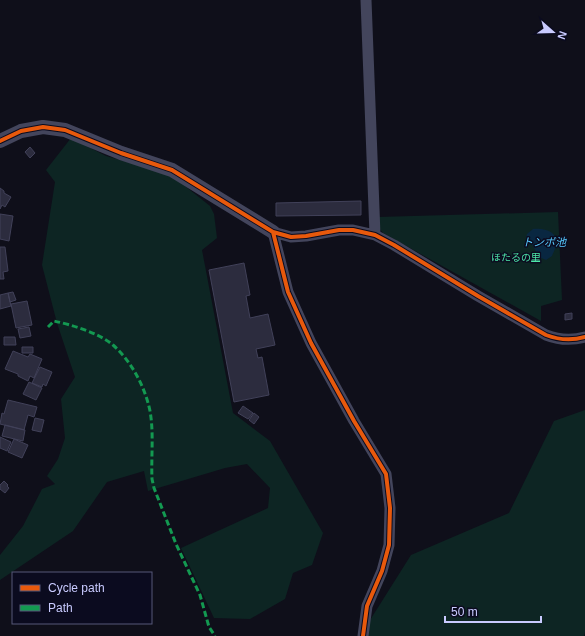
<svg xmlns="http://www.w3.org/2000/svg" width="585" height="636" font-family="Helvetica,'Noto Sans JP',sans-serif">
  <style>
    .green { fill: #0d2523 }
    .water { fill: #092741 }
    .building { fill: #2c2c3e; stroke: #414159 }
    .lines { fill: none; stroke-linecap: round; stroke-linejoin: round }
    .minor { stroke: #43455c; stroke-width: 11 }
    .tertiary { stroke: #43455c; stroke-width: 14 }
    .quiet { stroke: #139951; stroke-width: 3; stroke-dasharray: 6 3; stroke-linecap: butt }
    .cycleway-casing { stroke: #0b0b1f; stroke-width: 6 }
    .cycleway { stroke: #e8590c; stroke-width: 4 }
    .labels { text-anchor: middle; stroke-width: 3; stroke-linejoin: round; paint-order: stroke }
    .park-label { font-size: 10px; fill: #4de7a9; stroke: #0b0b1f }
    .water-label { font-size: 11px; font-style: italic; fill: #57cbff; stroke: #0b0b1f }
  </style>
  <rect width="100%" height="100%" fill="#0f0f1a"/>
  <path class="green" d="M71 138 106 156 170 174 210 206 214 214 217 238 202 250 233 413 270 441 323 533 312 565 293 573 285 599 250 619 214 618 181 548 268 508 270 488 247 464 225 468 148 491 144 471 107 482 73 531 0 580V555L23 526 42 489 55 484 47 476 58 459 65 438 61 399 75 377 57 323 42 265 55 182 46 170Z
    M558 212 562 300 541 306V321L383 233 379 228 378 217Z
    M585 410V632L584 636H360L411 555 509 513 554 421Z"/>
  <path class="water" d="M533 229C543 228 558 231 556 244 556 248 553 253 552 256L546 260 539 257 533 246 526 238 527 234Z"/>
  <path class="building" d="M30 147 35 153 30 158 25 152Z
    M0 188 4 191V193L11 197 5 207 2 205 0 209Z
    M361 201V215L276 216V203Z
    M0 214 13 216 9 241 0 239Z
    M0 247H5L8 271 3 272 4 279H0Z
    M244 263 250 295 246 296 250 318 268 314 275 345 256 349 258 358 262 357 269 395 234 402 209 270Z
    M13 292 16 300 10 302 8 293Z
    M8 293 11 306 0 309V295Z
    M27 301 32 325 16 328 11 304Z
    M572 313V319L565 320V314Z
    M29 327 31 336 20 338 18 329Z
    M4 337H15L16 345H4Z
    M22 347H33V353H22Z
    M13 351 28 357 30 354 42 359 34 378 30 376 28 381 18 376V374L5 369Z
    M40 367 52 372 46 386 43 384 42 387 32 383Z
    M29 382 42 388 36 400 23 394Z
    M8 400 37 407 34 417 28 415 24 430 0 424 2 413 4 414Z
    M243 406 253 413 248 419 238 413Z
    M254 413 259 417 254 424 249 420Z
    M35 418 44 420 41 432 32 430Z
    M5 425 25 430 23 441 2 436Z
    M0 437 11 442 7 451 0 448Z
    M14 439 28 445 22 458 8 452Z
    M4 481 8 485 7 486 9 488 5 493 0 489V485Z"/>
  <g class="lines">
    <path class="minor" d="M366 0 375 235
      M363 636 367 606 382 571 389 545 390 508 386 474 354 421 311 343 288 292 273 232 291 237 306 236 339 230H353L375 235 394 245 478 296 546 335C559 340 571 341 585 337"/>
    <path class="tertiary" d="M0 141 21 131 43 127 65 130 121 153 172 170 273 232"/>
    <path class="quiet" d="M48 327 54 321C72 325 99 333 113 345 132 362 145 387 150 411 154 433 151 457 152 479L154 488 176 544 200 595 209 627 215 636"/>
    <g class="cycleway-casing">
      <path id="cycleway" d="M0 141 21 131 43 127 65 130 121 153 172 170 273 232 291 237 306 236 339 230H353L375 235 394 245 478 296 546 335C559 340 571 341 585 337
        M273 232 288 292 311 343 354 421 386 474 390 508 389 545 382 571 367 606 363 636"/>
    </g>
    <use href="#cycleway" class="cycleway"/>
  </g>
  <g class="labels">
    <g class="park-label">
      <text x="516" y="261">ほたるの里</text>
    </g>
    <g class="water-label">
      <text x="544" y="246">トンボ池</text>
    </g>
  </g>
  <rect x="12" y="572" width="140" height="52" fill="#0b0b1f" stroke="#575879"/>
  <rect x="20" y="585" width="20" height="6" fill="#e8590c" stroke="#575879"/>
  <text x="48" y="592" font-size="12" fill="#c9cbff">Cycle path</text>
  <rect x="20" y="605" width="20" height="6" fill="#139951" stroke="#575879"/>
  <text x="48" y="612" font-size="12" fill="#c9cbff">Path</text>
  <g transform="translate(553 32) rotate(110)" stroke="#0b0b1f" stroke-width="3" paint-order="stroke">
  <path d="M0-3L7 15L0 10L-7 15Z" fill="#c9cbff"/>
  <text y="-6" font-size="11" font-weight="bold" text-anchor="middle" fill="#c9cbff">N</text>
  </g>
  <path d="M445 616v6h96v-6" fill="none" stroke="#c9cbff" stroke-width="2"/>
  <text x="451" y="616" font-size="12" fill="#c9cbff" stroke="#0b0b1f" stroke-width="3" paint-order="stroke">50 m</text>
</svg>
